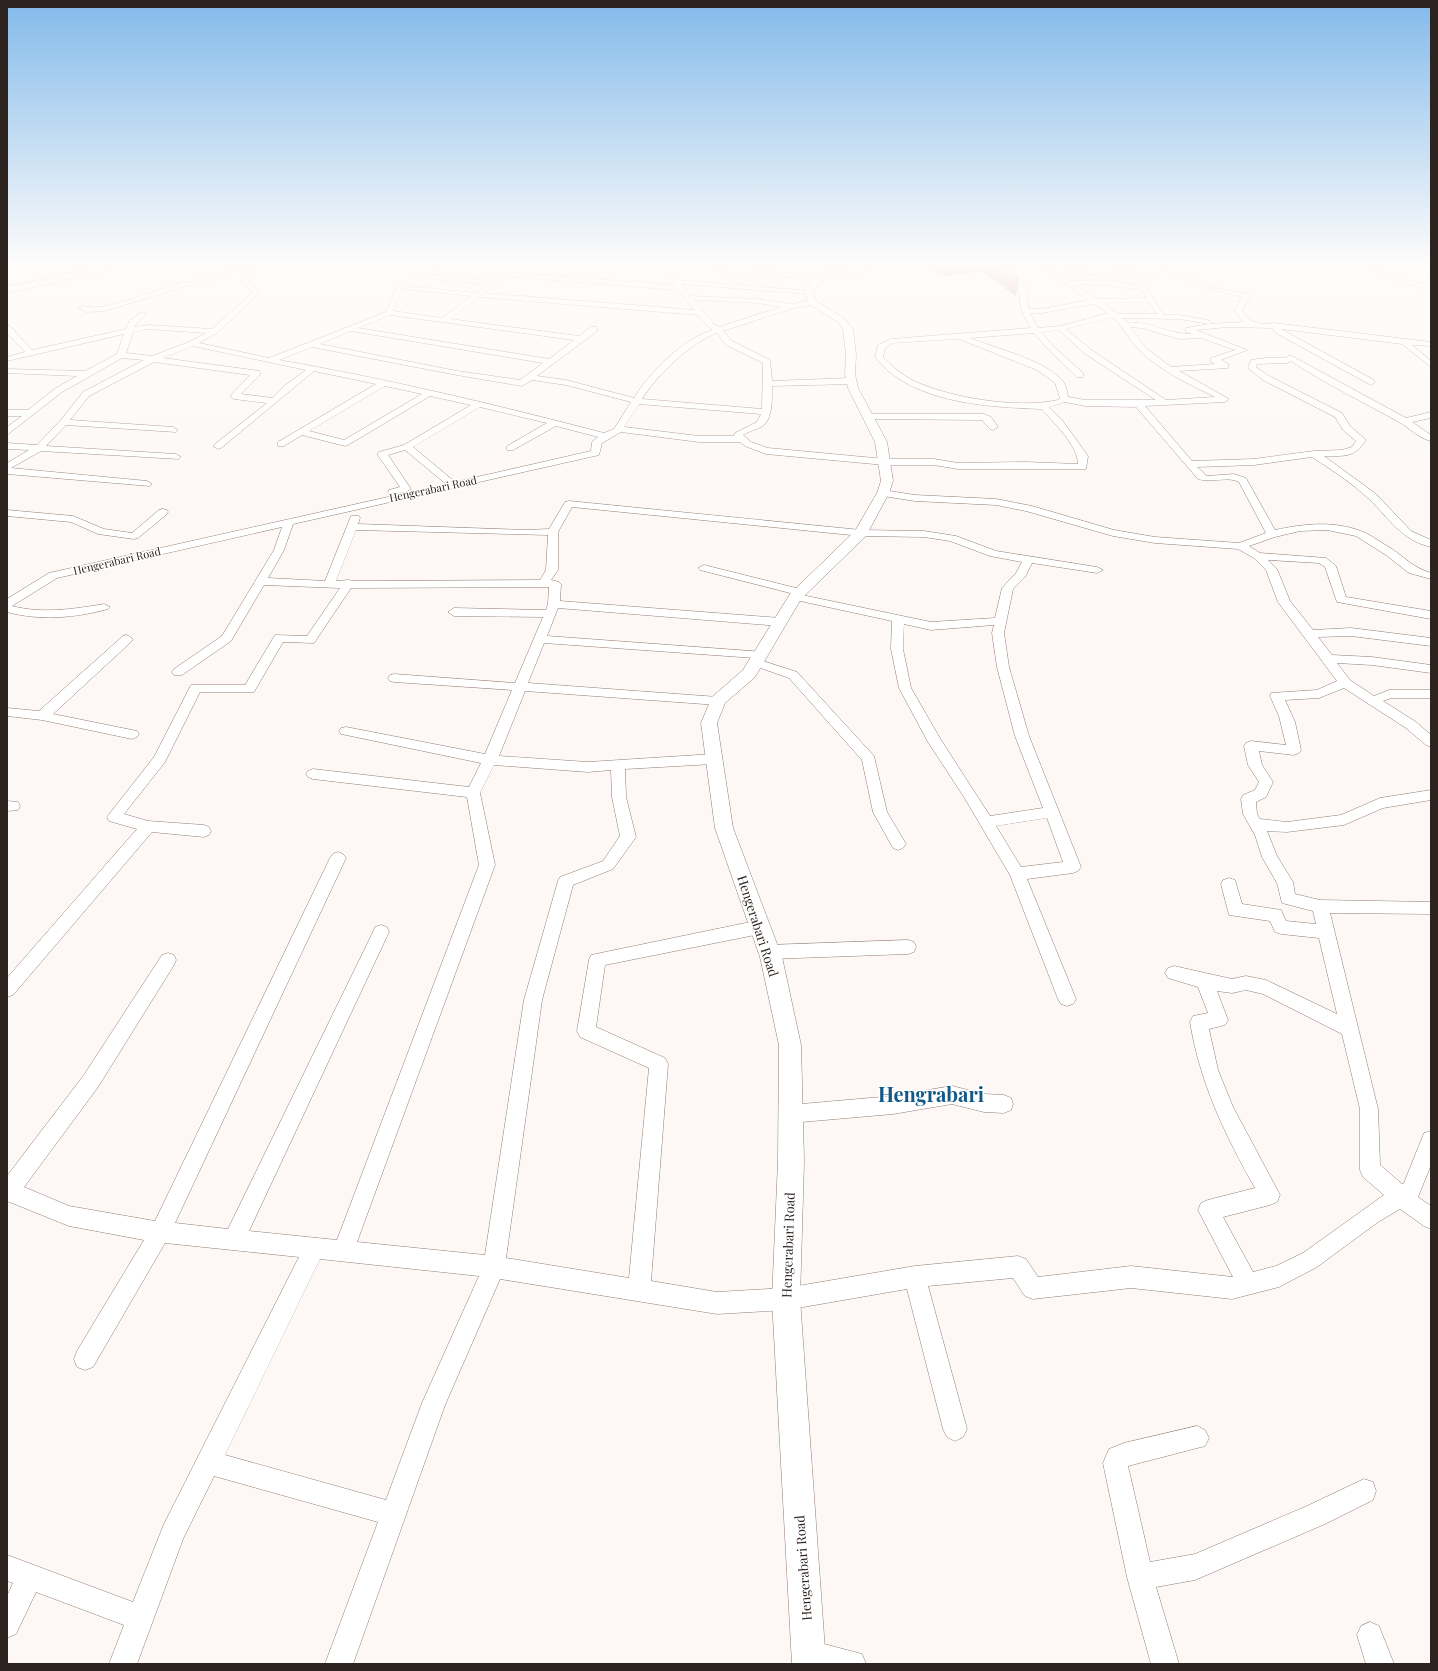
<svg xmlns="http://www.w3.org/2000/svg" width="1438" height="1671" font-family="'Playfair Display',serif">
  <style>
    .lines { fill: none; stroke-linecap: round; stroke-linejoin: round }
    .stream { stroke: #7093b0; stroke-width: 2 }
    .minor-casing { stroke: #947d72; stroke-width: 1 }
    .major-casing { stroke: #947d72; stroke-width: 1 }
    .minor { fill: #fff; fill-rule: evenodd }
    .major { fill: #fff; fill-rule: evenodd }
    .wall { fill: #cd977d }
    .shaded-wall { fill: #a77b66 }
    .building { fill: #eeb091; stroke: #a77b66 }
    .labels { text-anchor: middle; stroke-width: 3; stroke-linejoin: round; paint-order: stroke }
    .far-street-label { font-size: 11px; fill: #2d241f; stroke: #fff }
    .street-label { font-size: 13px; fill: #2d241f; stroke: #fff }
    .near-district-label { font-size: 20px; font-weight: bold; fill: #135987; stroke: #fff }
  </style>
  <rect width="100%" height="100%" fill="#fdf8f6"/>
  <g class="lines">
    <path class="stream" d="M123 266 132 264"/>
    <g class="minor-casing">
      <path id="minor" d="M243 264H254L230 271 210 280 179 288 105 311 86 312 78 308 82 306C105 312 142 295 164 288 178 283 192 282 206 277 219 273 230 267 243 264Z
        M255 264H262L247 278 258 292V294L217 333 199 343 269 358 386 312 397 286 442 264H450L430 275 491 281 503 272 675 285 661 269 622 266 619 264H665L678 280 811 291 813 292 809 294 681 284 690 296 758 299 791 304 815 300V304L791 309 723 331 732 341 770 360 772 381 851 378 855 381 851 384 772 386C772 399 773 421 761 427 755 430 749 431 743 435L751 442 768 448 885 459H934L958 463 1025 462 1078 464C1078 446 1053 421 1041 409 987 407 910 403 875 357L878 345 891 339 1031 328 1023 315 1020 302 1019 289 1015 283 988 264C997 264 1024 279 1027 290 1028 296 1027 302 1029 309H1042L1089 300 1055 276 1027 264H1036L1058 273 1093 269 1126 271 1163 268 1157 264C1174 264 1184 276 1199 282 1214 289 1233 291 1249 294L1250 296 1242 310C1248 323 1260 325 1274 323L1431 342V346L1412 345 1431 361V367L1402 344 1281 329 1374 380 1375 382 1371 385 1276 333 1272 328 1228 327 1196 330 1247 350 1221 360 1228 364V368L1179 371 1229 399 1225 402 1145 406 1192 461 1254 459 1314 451 1342 450 1352 447 1356 441 1343 430 1335 417 1263 380 1248 368 1251 360 1266 358H1285L1290 355 1406 418 1431 412V418L1412 422 1431 435V441C1418 438 1410 428 1399 422 1363 402 1326 384 1291 361L1287 363 1257 364 1256 367 1269 376 1342 413 1350 426 1366 440C1354 458 1345 456 1324 456L1376 494 1411 531 1431 540V547C1401 540 1390 519 1369 499 1352 483 1332 470 1312 457L1254 465 1197 467 1207 476 1234 474 1246 478 1275 530C1303 524 1335 520 1363 532 1373 536 1383 544 1392 549 1407 559 1412 567 1431 573V579L1409 573 1386 555 1356 536 1327 530 1300 531 1275 537 1249 546 1260 553 1326 558 1336 566 1346 597 1431 611V619L1337 602 1325 567 1319 563 1268 560 1277 569 1290 601 1313 630 1351 628 1431 638V646L1351 636 1318 637 1332 655 1372 657 1431 665V673L1372 665 1337 663 1350 680 1374 696 1389 690H1431V698H1391L1383 701 1416 722 1431 735V747L1426 745 1406 728 1344 688 1319 698 1285 700 1295 722 1301 750 1299 753 1294 755 1259 751 1262 765 1273 782 1266 797 1256 802 1257 814 1260 819 1287 822 1341 815 1380 798 1431 790V800L1383 808 1344 825 1287 832 1267 831 1277 856 1293 882 1295 894 1320 900 1431 902V914L1330 913 1378 1109 1380 1165 1402 1184 1404 1183 1424 1133 1431 1131V1165L1418 1197 1431 1206V1229L1424 1226 1400 1209 1378 1222 1317 1267 1279 1287 1232 1299 1131 1288 1033 1299 1025 1296 1013 1278 928 1286 967 1429 963 1437 955 1441 947 1437 943 1429 907 1289 786 1310 717 1314 500 1279 445 1405 353 1664H325L378 1522 214 1476 183 1539 137 1664H109L124 1625 36 1592 16 1634 7 1638V1596L13 1583 7 1581V1555L133 1602 164 1524 299 1257 165 1243 93 1367 85 1370 77 1367 74 1359 77 1351 144 1240 69 1226 7 1201V1176L84 1075 162 955 168 953 174 955 176 960 174 965 98 1087 24 1187 69 1206 155 1221 330 858 333 854 338 852 343 854 346 858 175 1223 228 1229 373 932 375 927 381 925 387 927 389 932 249 1231 337 1240 479 865 467 797 313 779 308 777 306 774 308 771 313 769 469 787 481 763 346 735 341 734 339 731 341 728 346 727 485 754 512 690 394 682 390 681 388 678 390 675 394 674 515 683 543 617 454 616 448 612 454 608 546 610 548 604 549 587 351 588 314 643 283 642 254 692H200L165 762 124 814 148 821 204 825 209 827 211 831 209 835 204 837 152 832 13 995 7 997V978L137 829 109 821 107 817 154 757 191 685H245L275 635 307 636 340 588 264 585 231 641 182 675H174L172 672 174 669 222 636 274 550 282 527 57 578 12 606C42 614 74 609 104 604L110 607 108 609C75 618 40 621 7 612V599L49 573 446 484 405 450 388 455 411 489 406 492 389 494 388 492 389 490 400 487 377 454 379 452 404 445 471 405 430 396 348 445 345 446 302 435 284 446H278V442L376 384 314 371 221 448 218 449 213 446 215 444 267 403 234 399 230 396 250 375 154 362 89 396 70 420 173 427 178 430 176 432 66 425 46 446 176 454 181 457 179 459 41 451 11 468 147 481 152 484 150 486 7 474V463L29 450 7 449V443L37 445 61 420 83 392 144 360 122 358 62 392 7 435V427L22 416H7V410H28L56 388 77 376 7 373V369L85 371 117 354 124 334 7 361V357L25 352 7 333V326H10L32 350 126 329 129 321 142 312 146 314 134 327 149 325 212 329 252 293 240 278ZM1170 271 1195 285 1242 297 1234 310 1243 322 1208 324 1186 328V332L1192 334C1170 335 1149 320 1127 323L1123 318 1179 319 1210 324 1211 322 1207 320 1179 315H1164L1145 286 1133 274ZM1104 273 1126 275 1138 285 1097 280 1070 281 1063 276ZM505 276 678 290 695 310 484 293ZM423 278 486 284 476 293 407 286ZM1097 284 1142 290 1147 298 1097 299 1076 285ZM402 289 471 296 442 318 393 311ZM479 297 698 315 712 330C683 339 650 372 634 398L566 380 537 376 597 331V327H591L579 336 450 319ZM694 300 758 303 781 307 719 327 714 324ZM1149 302 1157 314H1118L1103 303ZM1094 304 1108 313 1061 326 1038 328 1030 313H1042ZM390 315 574 340 549 359 358 328ZM1113 317C1124 327 1129 341 1140 351 1161 371 1189 384 1215 397L1166 400 1090 349 1066 329ZM1130 327 1142 328 1179 339 1201 338 1235 350 1211 358V362L1215 364 1171 367 1146 348ZM149 329 206 333 189 342 152 356 126 353 133 332ZM1059 330 1084 353 1156 400H1085L1068 397C1067 391 1066 385 1062 380 1042 359 997 349 970 338L1034 333 1048 349 1077 377H1083V373L1053 346 1041 332ZM350 331H351L543 363 520 380 457 371 320 344ZM717 333 726 345 763 363 762 409 642 399C656 376 691 342 717 333ZM959 339 1037 370 1055 383 1060 398 1058 400C1018 409 951 398 914 381 902 375 892 366 883 357L885 348 893 343ZM193 346 306 370 284 386 272 398 241 394 260 375V371L163 358ZM312 347 457 375 522 386 532 380 566 385 631 402 614 429 604 433C497 405 388 379 279 360ZM385 386 422 394 344 440 309 431ZM1065 402 1085 406 1136 407 1198 479C1211 483 1229 476 1239 482L1266 533 1239 543 1155 537 1114 530 1032 506 996 499 915 495 883 490 878 493 883 496 915 501 996 505 1026 511 1113 536 1155 543 1238 549 1254 558 1266 570 1278 602 1337 681 1317 690 1271 693 1270 696 1279 716 1286 745 1251 741 1246 743 1244 746 1248 765 1259 782 1255 790 1243 795 1241 799 1243 814 1255 835 1262 857 1277 883 1282 903 1313 911 1316 924 1286 921 1281 910 1242 904 1235 880 1229 878 1223 880 1221 884 1229 915 1270 921 1275 932 1281 934 1319 938 1337 1014 1266 980 1246 976 1232 979 1174 966 1168 968 1165 973 1168 978 1198 987 1208 1013 1193 1016 1190 1022C1200 1083 1225 1135 1255 1188L1208 1200 1201 1203 1198 1210 1233 1277 1131 1266 1038 1277 1026 1259 1018 1256 915 1266 786 1288 717 1292 651 1281 668 1064 665 1058 596 1027 605 965 760 934 766 932 768 927 766 922 760 920 591 955 589 960 577 1031 580 1037 649 1068 629 1278 506 1258 542 1000 573 885 613 869 636 837 626 797 625 769 714 764 719 762 721 759 719 756 714 754 588 762 499 756 525 691 718 705 723 704 725 701 723 698 718 697 528 683 544 643 755 658 750 662 752 665 789 678 862 760 873 812 893 848 898 850 903 848 906 844 887 812 874 756 797 672 757 659 765 658 767 655 765 652 547 636 558 608 780 626 786 622 780 618 560 601 561 584 559 582 551 580 558 570V532L572 507 861 536 924 537 950 541 990 556 1022 562 1016 573 1002 588 995 618 931 622 802 595 806 592 804 590 704 565 698 568 700 570 794 594 789 597 791 599 892 621 891 649 899 688 928 742 964 797 1010 875 1058 999 1061 1004 1067 1006 1073 1004 1076 999 1027 879 1073 873 1078 871 1081 867 1029 736 1009 667 1004 633 1013 589 1025 577 1032 563 1097 573 1103 570 1097 567 996 551 956 536 924 531 861 530 569 501 565 502 549 529 526 530 358 524 360 518 359 516H351L325 581 268 578 284 550 293 524 599 455 602 443 621 432 699 442H740L745 446 766 454 885 465H934L958 469H1086L1088 456 1062 420 1049 407ZM639 404 761 414 757 422 735 433 734 436H699L624 427ZM480 407 547 423 507 446V450H513L556 426 598 437 592 442 591 451 455 482 413 447ZM356 530 548 535 546 570 540 580 353 581 349 580 336 581ZM904 624 931 630 994 625 992 633 997 667 1015 736 1043 808 990 816 941 740 911 688 903 649ZM494 765 588 772 611 770 612 797 620 836 603 861 560 877 558 881 524 1000 485 1255 357 1242 495 865 480 793ZM1047 818 1063 862 1021 867 996 826ZM1246 990 1263 994 1342 1034 1360 1109V1170L1363 1177 1384 1195 1303 1253 1276 1266 1253 1272 1223 1217 1270 1205 1277 1202 1280 1195 1233 1107 1218 1070 1209 1029 1225 1025 1228 1020 1217 991 1232 993ZM320 1259 479 1276 422 1403 386 1500 225 1455Z
        M844 264H850L854 271 853 272H849Z
        M1358 264H1367L1385 273 1431 287V291L1381 275Z
        M713 268 821 275 824 277 821 279 711 271V269Z
        M868 414H984L991 417 998 427 993 430 990 429 982 420 865 419V415Z
        M163 509 167 510 168 512 167 514 138 538 134 539 98 534 71 522 7 516V510L73 516 104 529 132 533 159 510Z
        M127 635 133 639 131 642 53 714 137 731 139 734 137 737 132 739 42 720 7 716V708L39 711 123 636Z
        M7 801 18 802 20 806 18 810 7 811Z
        M908 940 914 942 916 947 914 952 908 954 769 959 763 957 761 952 763 947 769 945Z
        M952 1086 984 1094 1004 1095 1011 1098 1013 1104 1011 1110 1004 1113 984 1112 952 1104 893 1114 790 1123 783 1120 780 1114 783 1108 790 1105 893 1096Z
        M1197 1426 1205 1430 1209 1438 1205 1446 1128 1466 1150 1562 1195 1554 1307 1506 1364 1479 1373 1482 1376 1491 1373 1500 1325 1524 1195 1580 1156 1587 1179 1664H1151L1127 1577 1103 1463 1109 1449 1124 1443Z
        M1370 1622 1379 1626 1394 1664H1366L1357 1635 1361 1626Z
        M809 1640 862 1654 866 1664 799 1663 796 1653 799 1643Z"/>
    </g>
    <g class="major-casing">
      <path id="major" d="M112 264H128L124 267 7 293V287Z
        M873 264H891L887 267 826 278 819 283 813 292 816 301 845 319 853 329 856 354 855 374 858 388 887 442 893 481 889 493 866 536 801 599 755 677 725 703 717 723 733 828 782 957 801 1045 804 1161 800 1299 826 1664H792L772 1299 778 1161 779 1045 760 957 715 828 701 723 712 697 743 670 790 594 855 531 877 493 881 481 875 442 848 388 845 374 846 354 843 329 839 323 809 304 805 292 812 279 820 274Z"/>
    </g>
    <use href="#minor" class="minor"/>
    <use href="#major" class="major"/>
  </g>
  <path class="wall" d="M923 264H1001L1018 286 1016 296 981 271 944 276Z"/>
  <path class="shaded-wall" d="M963 264H982L981 271 944 276 946 266Z"/>
  <path class="building" d="M941 264H963L946 266Z
    M987 264H1001L1016 274 1018 277V286Z"/>
  <linearGradient id="sky" x2="0" y2="1"><stop stop-color="#83baea"/><stop offset="0.53" stop-color="#fefcfb"/><stop offset="1" stop-color="#fefcfb" stop-opacity="0"/></linearGradient>
  <rect width="1438" height="498" fill="url(#sky)"/>
  <g class="labels">
    <g class="far-street-label">
      <text transform="translate(433 489) rotate(-12)" y="4">Hengerabari Road</text>
      <text transform="translate(117 561) rotate(-13)" y="4">Hengerabari Road</text>
    </g>
    <g class="street-label">
      <text transform="translate(758 926) rotate(72)" y="5">Hengerabari Road</text>
      <text transform="translate(788 1245) rotate(-88)" y="5">Hengerabari Road</text>
      <text transform="translate(803 1568) rotate(-94)" y="5">Hengerabari Road</text>
    </g>
    <g class="near-district-label">
      <text x="931" y="1102">Hengrabari</text>
    </g>
  </g>
  <rect width="1438" height="1671" fill="none" stroke="#2d241f" stroke-width="16"/>
</svg>
